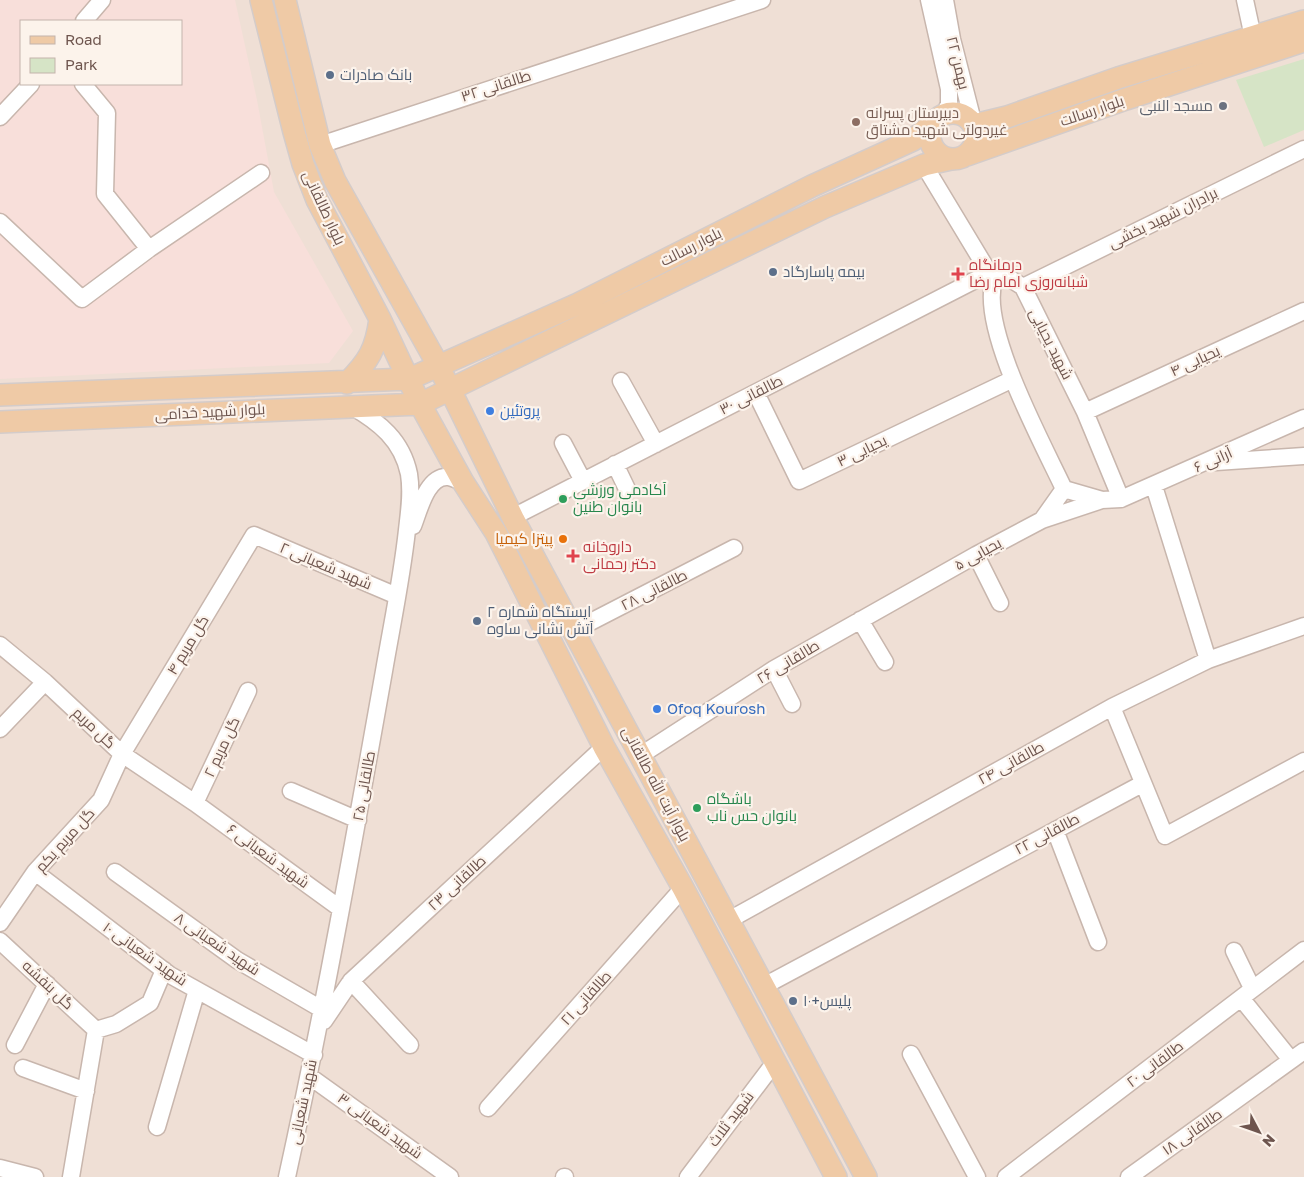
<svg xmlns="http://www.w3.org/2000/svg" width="1304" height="1177" font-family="'Golos Text',Cairo,sans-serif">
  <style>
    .residential { fill: #efdfd5; fill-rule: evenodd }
    .commercial { fill: #f8dfda; fill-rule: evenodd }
    .green { fill: #d6e4c6 }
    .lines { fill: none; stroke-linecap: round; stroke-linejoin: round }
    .minor-casing { stroke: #c8b6ad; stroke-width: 19 }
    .major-casing { stroke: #d4ccca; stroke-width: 24 }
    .minor { stroke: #fff; stroke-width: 16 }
    .major { stroke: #efcaa6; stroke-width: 21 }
    .service-dot { fill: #5c6f8a; stroke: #fcf3eb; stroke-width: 2 }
    .worship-dot { fill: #6b7280; stroke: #fcf3eb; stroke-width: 2 }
    .education-dot { fill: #8d6e63; stroke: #fcf3eb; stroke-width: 2 }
    .health-dot { fill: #e0444e; stroke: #fcf3eb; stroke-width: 2 }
    .shop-dot { fill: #3f7fe0; stroke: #fcf3eb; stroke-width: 2 }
    .leisure-dot { fill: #2e9e5b; stroke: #fcf3eb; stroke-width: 2 }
    .food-dot { fill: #e8710a; stroke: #fcf3eb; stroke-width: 2 }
    .labels { text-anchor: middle; stroke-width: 4.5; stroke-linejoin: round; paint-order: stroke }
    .street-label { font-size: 15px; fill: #6e554e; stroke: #fcf3eb }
    .service-label { font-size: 15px; fill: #4e5e75; stroke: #fcf3eb; text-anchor: start }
    .worship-label { font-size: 15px; fill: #5b616d; stroke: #fcf3eb; text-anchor: end }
    .education-label { font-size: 15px; fill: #785e54; stroke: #fcf3eb; text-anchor: start }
    .health-label { font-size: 15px; fill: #be3a42; stroke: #fcf3eb; text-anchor: start }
    .shop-label { font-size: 15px; fill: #366cbe; stroke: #fcf3eb; text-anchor: start }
    .leisure-label { font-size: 15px; fill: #27864d; stroke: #fcf3eb; text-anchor: start }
    .food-label { font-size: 15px; fill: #c56008; stroke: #fcf3eb; text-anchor: end }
  </style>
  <rect width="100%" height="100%" fill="#f9eee5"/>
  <path class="residential" d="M0 0H1304V1177H0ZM21 21H181V84H21Z"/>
  <path class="commercial" d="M0 0H235L257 100 274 192 353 331 329 363 0 379ZM21 21H181V84H21Z"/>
  <path class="green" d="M1304 59V130L1264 147 1236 80Z"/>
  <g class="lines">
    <g class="minor-casing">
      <path id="minor" d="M929 0 949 89V104L944 115
        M945 0 952 39 974 125
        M1245 0 1253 37
        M84 21 102 0
        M83 84 107 113 105 194 149 249
        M0 117 31 84
        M320 145 762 0
        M924 165 994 281 1009 278 1023 287 1085 412 1121 499
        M0 222 82 299 149 249 261 173
        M994 281C979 327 1043 444 1064 489L1102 500 1121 499 1304 418
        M1023 287 1304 149
        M621 381 656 444
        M756 393 799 481 1013 379
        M1085 412 1304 311
        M563 443 583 481
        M1216 462 1304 456
        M615 464 627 489
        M1154 486 1208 660
        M513 517 989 273
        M1042 520 1064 489
        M413 526C419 511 427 475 448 477 453 478 459 481 463 482
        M976 555 1000 603
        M860 620 885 662
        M573 631 734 548
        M0 645 45 682 122 754 195 803 341 909
        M774 669 792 704
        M1112 707 1165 836 1304 761
        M0 729 45 682
        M641 755 774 669 976 555 1042 520 1102 500
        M291 791 358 820
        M195 803 248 691
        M1055 830 1098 942
        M35 872 170 975 314 1055
        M115 872 237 960 323 1010
        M729 920 1112 707 1208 660 1304 626
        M0 923 35 872 101 800 122 754 254 535 397 596
        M0 941 96 1030
        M1234 951 1252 988
        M351 981 410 1045
        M764 986 1142 784
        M1241 998 1291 1060
        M324 1021 351 981 604 747
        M96 1030 116 1024 150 1003 164 970
        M15 1045 47 984
        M911 1054 977 1177
        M23 1068 86 1091
        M309 1076 450 1177
        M488 1108 683 888
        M157 1127 197 990
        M0 1168 35 1177
        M71 1177 96 1030
        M287 1177C324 1009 354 840 384 671 392 624 402 577 407 530 409 512 412 493 409 474 402 440 379 422 351 406
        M564 1177H565
        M688 1177 775 1062
        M1006 1177 1304 950
        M1129 1177 1304 1051"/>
    </g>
    <g class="major-casing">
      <path id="major" d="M261 0 294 132 303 164 317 200 380 319 420 404 463 482 496 533 604 747 683 888 836 1177
        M285 0 320 145 335 181 438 365 514 520 866 1177
        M930 136a23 23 0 1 1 46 0a23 23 0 1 1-46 0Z
        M974 125 1007 117 1118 78 1304 21
        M967 155 1126 99 1304 41
        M347 383C369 361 376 349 380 319
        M0 395 409 379 578 304 812 186 913 140 937 120
        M0 422 420 404 825 207 924 165 951 159"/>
    </g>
    <use href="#minor" class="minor"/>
    <use href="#major" class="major"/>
  </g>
  <g class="service-dot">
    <circle cx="330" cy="75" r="5"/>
    <circle cx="773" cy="272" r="5"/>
    <circle cx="477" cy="621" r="5"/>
    <circle cx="793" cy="1001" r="5"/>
  </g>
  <circle class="worship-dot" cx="1223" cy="106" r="5"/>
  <circle class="education-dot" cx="856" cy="122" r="5"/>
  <g class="health-dot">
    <path d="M955.5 266.5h5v5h5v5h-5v5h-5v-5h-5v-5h5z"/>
    <path d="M570.5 548.5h5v5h5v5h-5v5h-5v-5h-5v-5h5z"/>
  </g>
  <g class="shop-dot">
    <circle cx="490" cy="411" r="5"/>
    <circle cx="657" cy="709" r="5"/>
  </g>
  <g class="leisure-dot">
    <circle cx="563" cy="499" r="5"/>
    <circle cx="697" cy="808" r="5"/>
  </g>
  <circle class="food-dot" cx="563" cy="539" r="5"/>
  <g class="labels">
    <g class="street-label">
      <text transform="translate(958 63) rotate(76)" y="5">۲۲ بهمن</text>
      <text transform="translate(496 86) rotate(-18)" y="5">طالقانی ۳۲</text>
      <text transform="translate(1092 111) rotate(-19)" y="5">بلوار رسالت</text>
      <text transform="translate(324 208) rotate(65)" y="5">بلوار طالقانی</text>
      <text transform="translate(1163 218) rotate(-26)" y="5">برادران شهید بخشی</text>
      <text transform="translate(691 247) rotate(-27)" y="5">بلوار رسالت</text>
      <text transform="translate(1051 344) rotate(63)" y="5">شهید یحیایی</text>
      <text transform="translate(1195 361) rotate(-25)" y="5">یحیایی ۴</text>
      <text transform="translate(751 395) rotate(-27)" y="5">طالقانی ۳۰</text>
      <text transform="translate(210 412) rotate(-3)" y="5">بلوار شهید خدامی</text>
      <text transform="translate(862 451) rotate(-26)" y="5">یحیایی ۳</text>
      <text transform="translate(1213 460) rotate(-24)" y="5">آرانی ۶</text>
      <text transform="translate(978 554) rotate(-29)" y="5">یحیایی ۵</text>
      <text transform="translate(326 566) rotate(23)" y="5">شهید شعبانی ۲</text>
      <text transform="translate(654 590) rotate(-27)" y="5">طالقانی ۲۸</text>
      <text transform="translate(188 645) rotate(-59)" y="5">گل مریم ۴</text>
      <text transform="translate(788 662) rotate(-31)" y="5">طالقانی ۲۶</text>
      <text transform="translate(94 728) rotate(43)" y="5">گل مریم</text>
      <text transform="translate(222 747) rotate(-65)" y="5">گل مریم ۲</text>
      <text transform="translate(1011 763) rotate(-29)" y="5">طالقانی ۲۴</text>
      <text transform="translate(656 784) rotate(62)" y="5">بلوار آیت الله طالقانی</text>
      <text transform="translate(364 786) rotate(-80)" y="5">طالقانی ۲۵</text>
      <text transform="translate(1047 834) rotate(-28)" y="5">طالقانی ۲۲</text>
      <text transform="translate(65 840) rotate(-48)" y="5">گل مریم یکم</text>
      <text transform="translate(268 856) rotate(36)" y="5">شهید شعبانی ۶</text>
      <text transform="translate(457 883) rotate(-43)" y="5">طالقانی ۲۳</text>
      <text transform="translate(217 944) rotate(34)" y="5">شهید شعبانی ۸</text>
      <text transform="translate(145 954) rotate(35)" y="5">شهید شعبانی ۱۰</text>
      <text transform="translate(48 985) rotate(43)" y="5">گل بنفشه</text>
      <text transform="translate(586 998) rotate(-48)" y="5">طالقانی ۲۱</text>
      <text transform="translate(1155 1064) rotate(-37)" y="5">طالقانی ۲۰</text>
      <text transform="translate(303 1102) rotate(-78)" y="5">شهید شعبانی</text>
      <text transform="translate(731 1119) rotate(-53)" y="5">شهید ثلاث</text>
      <text transform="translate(380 1126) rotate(36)" y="5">شهید شعبانی ۳</text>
      <text transform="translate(1192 1132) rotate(-35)" y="5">طالقانی ۱۸</text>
    </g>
    <g class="service-label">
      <text x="340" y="80">بانک صادرات</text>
      <text x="783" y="277">بیمه پاسارگاد</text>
      <text x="487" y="617">ایستگاه شماره ۲<tspan x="487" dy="17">آتش نشانی ساوه</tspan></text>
      <text x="803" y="1006">پلیس+۱۰</text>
    </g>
    <g class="worship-label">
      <text x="1213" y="111">مسجد النبی</text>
    </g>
    <g class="education-label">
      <text x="866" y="118">دبیرستان پسرانه<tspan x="866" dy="17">غیردولتی شهید مشتاق</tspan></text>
    </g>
    <g class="health-label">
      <text x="969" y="270">درمانگاه<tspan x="969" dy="17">شبانه‌روزی امام رضا</tspan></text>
      <text x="583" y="552">داروخانه<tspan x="583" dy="17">دکتر رحمانی</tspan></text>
    </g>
    <g class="shop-label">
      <text x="500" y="416">پروتئین</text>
      <text x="667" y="714">Ofoq Kourosh</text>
    </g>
    <g class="leisure-label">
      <text x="573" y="495">آکادمی ورزشی<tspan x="573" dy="17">بانوان طنین</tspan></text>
      <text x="707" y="804">باشگاه<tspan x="707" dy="17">بانوان حس ناب</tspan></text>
    </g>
    <g class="food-label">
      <text x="553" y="544">پیتزا کیمیا</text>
    </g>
  </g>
  <rect x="20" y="20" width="162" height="65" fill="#fcf3eb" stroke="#c3b4ac"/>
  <rect x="30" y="36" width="25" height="8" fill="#efcaa6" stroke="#c3b4ac"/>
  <text x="65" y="45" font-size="15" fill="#6e554e">Road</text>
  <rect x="30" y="58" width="25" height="15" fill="#d6e4c6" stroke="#c3b4ac"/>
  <text x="65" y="70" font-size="15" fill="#6e554e">Park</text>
  <g transform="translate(1259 1132) rotate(131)" stroke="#fcf3eb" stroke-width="4" paint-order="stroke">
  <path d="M0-4L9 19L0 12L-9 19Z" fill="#6e554e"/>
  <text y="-8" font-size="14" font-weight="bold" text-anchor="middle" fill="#6e554e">N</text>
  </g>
</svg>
